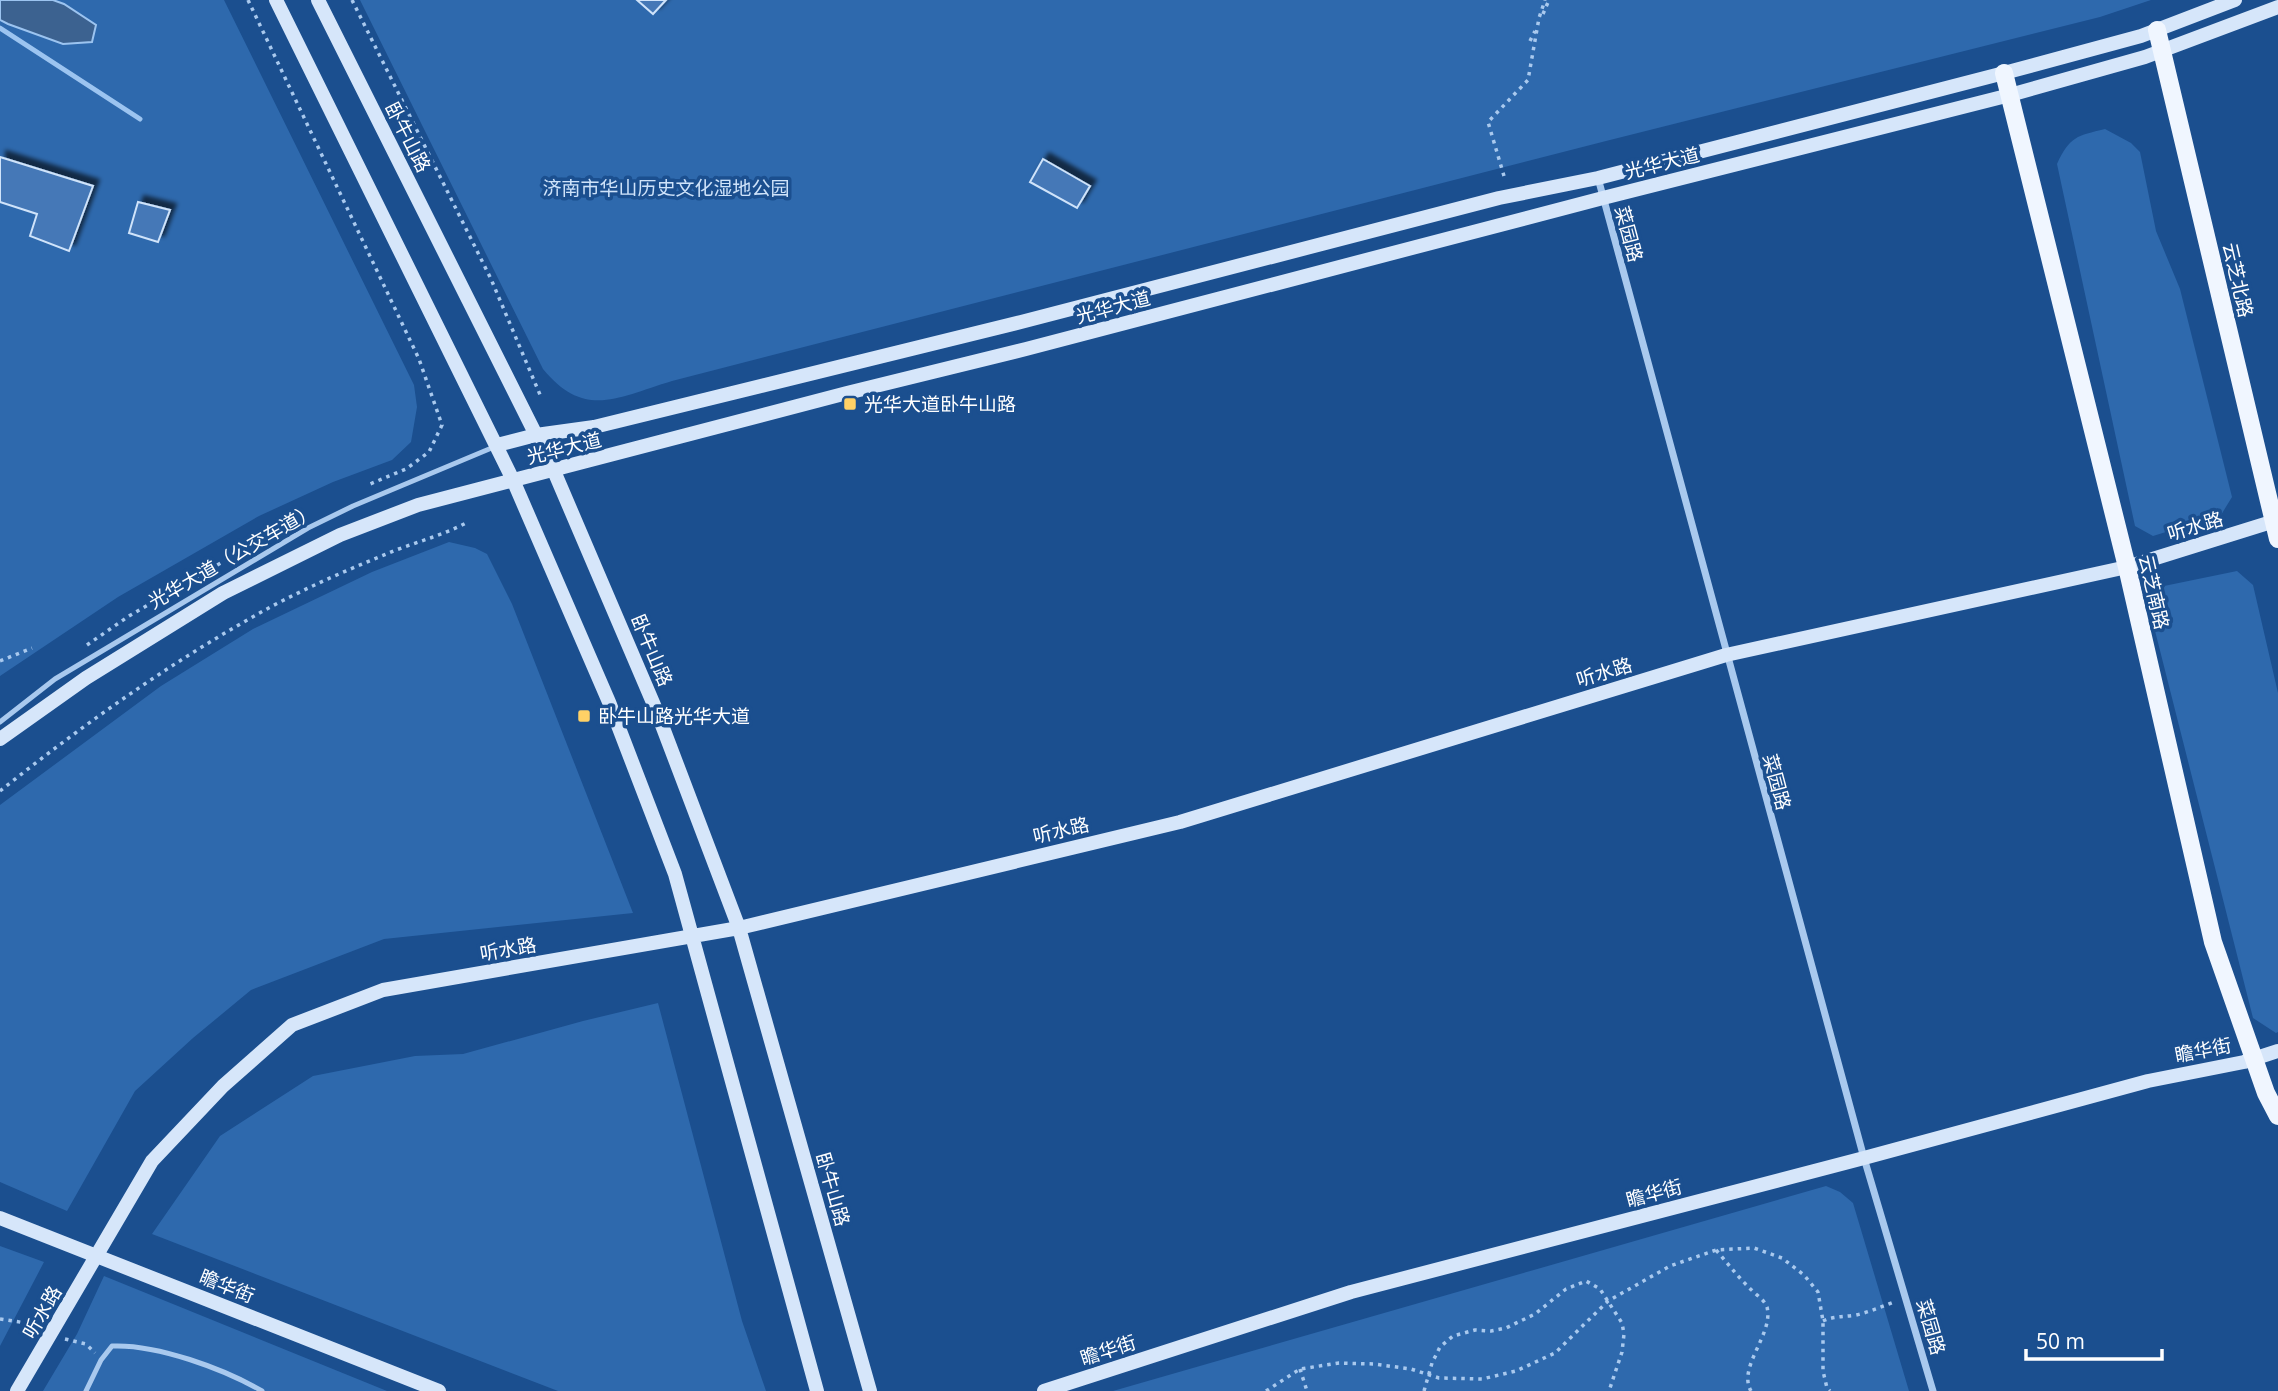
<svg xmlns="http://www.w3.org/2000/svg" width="2278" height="1391" font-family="'Open Sans','Noto Sans SC',sans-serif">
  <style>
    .green { fill: #2e69ad }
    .water { fill: #3c6290; stroke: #9cc4f0; stroke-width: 2 }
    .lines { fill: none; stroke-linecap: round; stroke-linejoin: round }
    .stream { stroke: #9cc4f0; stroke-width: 5 }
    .building { fill: #4478b7; stroke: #cfe3fa; stroke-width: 2; filter: url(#shadow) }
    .path { stroke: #a9c9ee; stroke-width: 3.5; stroke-dasharray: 3.5 5; stroke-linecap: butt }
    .lane { stroke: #a9c9ee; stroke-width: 5 }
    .street { stroke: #a9c9ee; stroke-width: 7 }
    .secondary { stroke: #d6e6fa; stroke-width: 14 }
    .primary { stroke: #f0f6ff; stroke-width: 18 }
    .poi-dot { fill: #ffd166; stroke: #1b4f8f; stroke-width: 2.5 }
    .labels { text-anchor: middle; stroke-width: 7; stroke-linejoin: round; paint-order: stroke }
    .street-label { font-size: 19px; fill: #fff; stroke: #1b4f8f }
    .park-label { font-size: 19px; fill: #cfe3fa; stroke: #1b4f8f }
    .poi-label { font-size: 19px; fill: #fff; stroke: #1b4f8f; text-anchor: start }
  </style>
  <defs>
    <filter id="shadow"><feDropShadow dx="6" dy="-6" stdDeviation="2" flood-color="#0009"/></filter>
  </defs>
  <rect width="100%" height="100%" fill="#1b4f8f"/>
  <path class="green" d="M0 0H224L414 385 417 407 411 442 392 460 333 482 259 516 118 597 0 676Z
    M360 0H2151L2100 17 1606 141 672 381C618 397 585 420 543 369Z
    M2105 129 2131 143 2140 152 2156 231 2180 289 2232 497 2221 515 2153 536 2135 526 2057 164C2070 136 2077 136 2105 129Z
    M449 542 475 548 487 554 512 604 633 913 384 939 251 990 193 1038 135 1091 67 1211 0 1182V805L161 686 253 629 372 572Z
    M2237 571 2253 585 2278 693V1032L2276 1033 2253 1018 2150 611 2164 586Z
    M658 1003 742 1321 766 1391H558L152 1234 220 1136 313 1076 415 1056 463 1054 583 1021Z
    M1826 1186 1840 1192 1853 1203 1909 1391H1113Z
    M0 1246 44 1262 0 1346Z
    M104 1276 387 1391H43L77 1334Z"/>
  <path class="water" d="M0 0H53L64 4 96 25 92 42 63 44 8 24 0 20Z"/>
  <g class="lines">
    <path class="stream" d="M0 28 140 119"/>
  </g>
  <path class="building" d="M637 0H666L653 14Z
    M0 157 93 186 69 251 30 236 37 214 0 202Z
    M1043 159 1090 186 1077 208 1030 182Z
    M138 202 170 210 158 242 129 233Z"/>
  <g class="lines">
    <path class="path" d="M248 0 419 359 442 425 429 452 406 469 370 484
      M352 0 491 279 541 397
      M1543 14 1549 0
      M1530 41 1535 31
      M1504 176 1488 122 1528 80 1539 18 1545 0
      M87 645 129 616 257 542
      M0 661 32 648
      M0 791C84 724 171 662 265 610 307 587 352 568 396 550 420 541 443 535 466 523
      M1716 1250C1730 1266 1741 1281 1757 1295 1761 1298 1765 1302 1767 1307 1774 1334 1737 1367 1751 1391
      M0 1319 26 1323 38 1329
      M1823 1321C1834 1316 1844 1317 1856 1315 1869 1312 1881 1307 1894 1302
      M65 1339 86 1344 95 1353
      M1300 1369 1307 1391
      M1266 1391 1300 1369 1339 1363 1374 1364 1411 1369 1439 1378 1482 1379 1516 1371 1555 1353 1608 1301 1670 1266 1716 1250 1754 1248 1782 1258 1804 1275 1818 1292 1823 1321V1371L1827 1388 1830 1391
      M1424 1391 1432 1363 1440 1347 1453 1336 1475 1330 1491 1331 1506 1328 1535 1314 1566 1289 1586 1281 1600 1289 1622 1323 1624 1334 1622 1352 1609 1391"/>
    <path class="lane" d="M0 722 55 679 308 528 353 506 494 447
      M86 1391 101 1360 112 1346C157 1344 224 1369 262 1391"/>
    <path class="street" d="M1598 178 1864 1158 1933 1391"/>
    <path class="secondary" d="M276 0 513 480 609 702 675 874 817 1391
      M318 0 554 471 657 712 739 928 870 1391
      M497 445 536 435 594 427 1021 322 1499 198 1598 178 2004 73 2141 36 2235 0
      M0 739 86 678 223 593 340 535 418 505 847 393 1026 349 1603 198 2010 95 2145 57 2278 7
      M0 1218 439 1391
      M17 1391 152 1161 223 1086 292 1025 383 990 739 928 1180 822 1726 655 2127 567 2278 520
      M1044 1391 1351 1292 1864 1158 2148 1081 2244 1062 2278 1051"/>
    <path class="primary" d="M2157 30 2278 539
      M2004 73 2127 567 2213 942 2266 1093 2278 1116"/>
  </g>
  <g class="poi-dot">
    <rect x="843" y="397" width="14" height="14" rx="3.5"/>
    <rect x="577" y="709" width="14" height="14" rx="3.5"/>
  </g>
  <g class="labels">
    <g class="street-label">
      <text transform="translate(408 137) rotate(63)" y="7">卧牛山路</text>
      <text transform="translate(1662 163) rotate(-14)" y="7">光华大道</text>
      <text transform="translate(1629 234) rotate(75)" y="7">菜园路</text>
      <text transform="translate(2238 280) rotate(77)" y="7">云芝北路</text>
      <text transform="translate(1113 307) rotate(-15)" y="7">光华大道</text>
      <text transform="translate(564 448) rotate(-14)" y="7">光华大道</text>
      <text transform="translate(2195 526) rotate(-17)" y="7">听水路</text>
      <text transform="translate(232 556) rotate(-30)" y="7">光华大道（公交车道）</text>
      <text transform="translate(2154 592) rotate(77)" y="7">云芝南路</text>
      <text transform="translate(652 650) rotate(67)" y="7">卧牛山路</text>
      <text transform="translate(1604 672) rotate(-17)" y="7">听水路</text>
      <text transform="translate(1777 782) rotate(75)" y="7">菜园路</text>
      <text transform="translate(1061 830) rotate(-13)" y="7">听水路</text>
      <text transform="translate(508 949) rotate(-10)" y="7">听水路</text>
      <text transform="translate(2203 1050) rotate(-11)" y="7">瞻华街</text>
      <text transform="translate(833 1189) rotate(74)" y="7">卧牛山路</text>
      <text transform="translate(1654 1193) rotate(-15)" y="7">瞻华街</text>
      <text transform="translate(227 1286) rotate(22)" y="7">瞻华街</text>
      <text transform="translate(42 1312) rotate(-60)" y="7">听水路</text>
      <text transform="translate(1931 1327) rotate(74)" y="7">菜园路</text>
      <text transform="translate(1108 1350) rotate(-18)" y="7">瞻华街</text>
    </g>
    <g class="park-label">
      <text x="666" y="195">济南市华山历史文化湿地公园</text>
    </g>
    <g class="poi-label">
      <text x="864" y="411">光华大道卧牛山路</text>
      <text x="598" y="723">卧牛山路光华大道</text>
    </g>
  </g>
  <path d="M2026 1349v10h136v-10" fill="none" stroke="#ffffff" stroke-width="3.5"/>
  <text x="2036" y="1349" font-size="21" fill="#ffffff" stroke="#1b4f8f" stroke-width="5" paint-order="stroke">50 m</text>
</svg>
